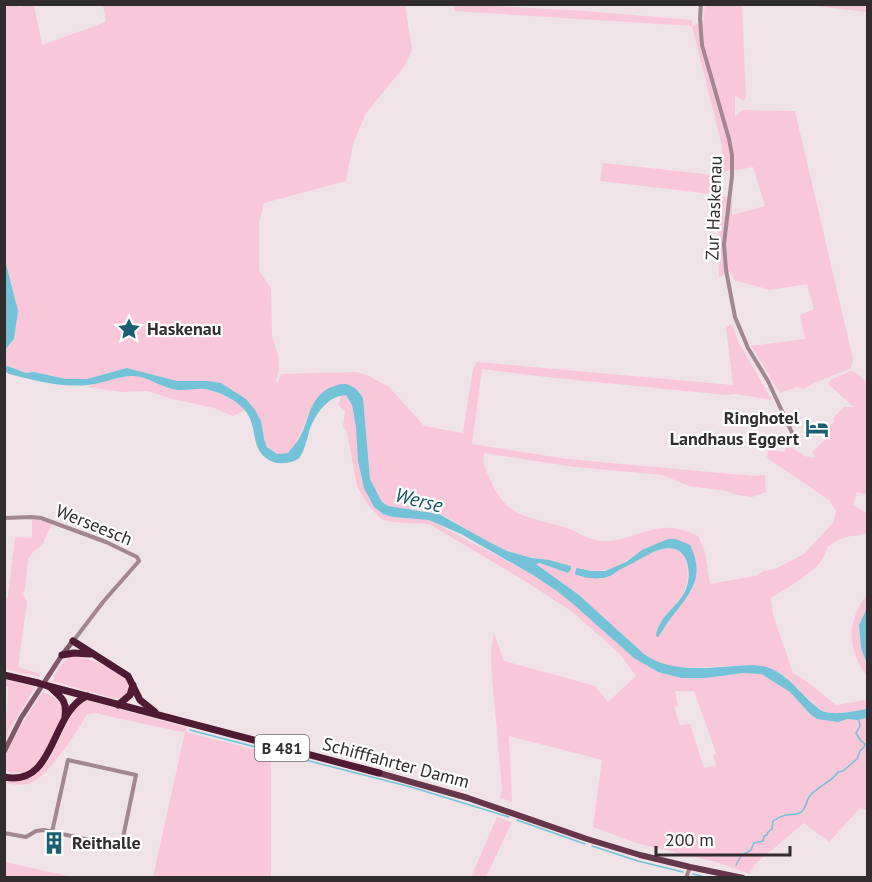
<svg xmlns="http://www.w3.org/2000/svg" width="872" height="882" font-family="'PT Sans',sans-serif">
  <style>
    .green { fill: #f8c7da; fill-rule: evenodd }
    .water { fill: #73c2d8 }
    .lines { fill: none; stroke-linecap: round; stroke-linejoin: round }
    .stream { stroke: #73c2d8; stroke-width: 1.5 }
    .street { stroke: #a28690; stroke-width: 4 }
    .secondary { stroke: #805868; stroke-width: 5 }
    .primary { stroke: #66374b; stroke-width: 6 }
    .highway { stroke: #4f1a33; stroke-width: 7 }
    .highway-bridge { stroke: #4f1a33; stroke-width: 7 }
    .labels { text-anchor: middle; stroke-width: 4.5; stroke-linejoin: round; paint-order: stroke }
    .shield { fill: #fff; stroke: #6f6b6d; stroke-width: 1.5 }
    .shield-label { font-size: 16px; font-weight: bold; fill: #312c2e }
    .street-label { font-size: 18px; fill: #312c2e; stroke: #fff }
    .poi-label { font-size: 18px; font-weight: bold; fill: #312c2e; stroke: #fff; text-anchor: start }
    .water-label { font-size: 20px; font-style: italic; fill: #135666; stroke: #fff }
  </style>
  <rect width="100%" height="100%" fill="#f0e3e7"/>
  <path class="green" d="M460 4 585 11 692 20V26L703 21 705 5H742L746 98 743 101 735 95V117L742 110 795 111 853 359 851 368 814 383 804 389 797 387 780 393 751 346 805 339 800 315 814 309 807 284 770 290 734 280 730 271 719 278 720 195 600 181 603 163 723 176 719 187 721 195 732 199V215L765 206 753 167 732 171 733 168 723 173 722 146 692 26 454 11V5Z
    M5 5H15L21 7V5H34L42 45 106 22 103 5H405L412 50 404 67 366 113 353 144 346 181 264 203 259 223V271L271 288 272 336 278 355 279 370 276 381 277 384 281 374 356 372 369 376 389 387 424 426 463 433 473 369 477 362 733 385 726 327 732 324 739 343 772 400 736 394 726 395 546 377 482 369 472 444 567 459 754 476 765 475 766 492 752 497 737 495 727 491 689 486 663 475 575 467 484 453C482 463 486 470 490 479 507 520 530 516 567 528 578 532 588 540 601 541 610 542 619 540 628 537 657 528 669 522 698 536L705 552 710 584 755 576 764 571 775 569 804 554 833 523 836 511 829 500 767 458 768 450 785 452 787 444 800 453H802L804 456 816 458 812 452 829 436 824 431 834 422 833 418 844 407H854L828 384 832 379 851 371 855 372 867 382 868 495 857 492 853 505 867 513V533C860 536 854 535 846 537 839 539 833 543 827 547 826 550 826 553 824 556 819 570 784 590 771 598L773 615 793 673C809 681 821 694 836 705L867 700V709C853 711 836 716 822 711 808 700 787 674 772 669 768 667 762 667 758 667 721 661 677 679 644 654L579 595 536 564 537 563H540L568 573 571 566C550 560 529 558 508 551 483 543 463 523 438 514 422 509 404 509 388 507L382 502 370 479 363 398 360 392 350 385 314 402 297 441 288 453 277 454C262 443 263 438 261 421L208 381H177L127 368 87 379H66L34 372 26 373 5 365V350L14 339 17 312 4 260ZM690 545 692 590 666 625 661 634 660 623C676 603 691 593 687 566 683 531 639 559 622 568 616 571 612 576 606 578 597 580 587 577 578 576L580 568C596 573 612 571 626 561 633 557 639 551 647 548Z
    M815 5H867V12L815 6Z
    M132 375 210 390 231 399 246 410 233 416 214 408 172 399 148 391 122 392 88 387 94 384Z
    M342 395H346L352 405 369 499 374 507 383 514 393 517 429 520 533 575 557 591 573 604 634 658 658 672 681 678H706L743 673 761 674 790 692 810 714 843 720 851 719 857 720 867 718V810L860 808 829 842 804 823 754 865 750 874 716 862 636 843 593 827 602 760 509 736 512 802 500 798 502 788 491 665V649L494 634 504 661 595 686 608 702 636 676 620 654 571 611 525 581 429 524 391 522 381 519 367 504 357 486 347 432 343 426 345 411 338 405ZM675 691H694L716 753 713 755 716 765 704 768 690 724 680 725 674 707 678 706Z
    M32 518 52 524 42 545 32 553 28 560 25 589 23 593 27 602 18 667 41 674 39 677 5 669 4 601 8 596 15 537 32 538Z
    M867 594V608L859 625 861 648 867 664V676C847 648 846 623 867 594Z
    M73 656C88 657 114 668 125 678 136 689 125 700 112 698L52 681 55 678 53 677C59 668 63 659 73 656Z
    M5 679 35 687 9 731 5 741 8 687 5 686Z
    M43 692 55 698 61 704 63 711 60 721 40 761 28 772 11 773C7 770 6 771 5 766 2 752 34 705 43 692Z
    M89 701 186 727V732L271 754V877H153L185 732H182L94 713 87 714C78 731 49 774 33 782 24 786 14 785 5 783L4 782C38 782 46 767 59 740 65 728 70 717 76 706L80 702Z
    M497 817 512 822 486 877H471Z
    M5 862 9 863 72 877H5Z"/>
  <path class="water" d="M5 260 18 311 14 339 5 350Z
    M5 365 26 373 34 372 66 379H87L127 368 177 381H208L221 383 246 399 255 410 261 421 264 439 267 447 277 454 288 453C291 449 294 445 297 442 310 422 306 404 327 389 333 386 338 384 345 384 353 385 359 391 363 398L370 479 382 502 388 506 439 514 489 542 507 551 532 558 549 560 571 566V569L568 573 540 563 536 564 579 595 644 654C670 673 706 668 735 666 747 665 761 664 772 669 792 678 804 699 822 711 836 716 853 711 867 709V718L857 720 848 719 838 722 817 719 810 714 790 692 761 674 743 673 706 678H681L658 672 634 658 573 604 557 591 533 575 461 534 429 520 393 517 383 514 374 507 364 488 358 461 356 427 352 405 346 395C326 396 312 418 308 436 306 442 304 451 300 457 297 461 288 463 283 463 277 464 271 462 266 458 251 446 257 428 247 413 240 402 222 393 209 390 199 387 188 391 177 390 162 388 149 377 134 376 123 375 106 382 94 384 65 389 36 381 9 374L5 371Z
    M668 539H676L690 545C706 578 690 593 671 618 666 624 663 631 658 637L656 636C660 613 679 607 686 589 691 577 690 554 675 549 659 545 644 558 631 564 627 566 623 568 619 570 615 573 611 576 607 577 598 580 583 578 575 574L576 569 577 568 591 571H605L626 562 642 550Z
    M867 608H868L867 664 861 648 859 625Z"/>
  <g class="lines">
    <path class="stream" d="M859 720 860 726 856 733 861 741 868 746
      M190 730 267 750
      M274 752 411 787 509 817
      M517 820 585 844
      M592 846 638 861 683 872
      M736 865 741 856 751 850 754 843 763 841 764 836 767 835 768 832 772 829 773 821C777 818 781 816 786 815 791 814 795 815 800 813 806 809 806 802 809 797 817 786 832 782 838 772L843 771 857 759 860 751 864 747 865 744
      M693 874 709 878"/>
    <path class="street" d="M701 4 700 19 702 45 729 139 732 155V176L724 244 726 270 735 317 748 348 768 381 794 437
      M4 518 31 517 41 518 106 542 137 557 139 561 103 602 74 640
      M4 833 26 837 36 831 44 830 121 847 136 775 68 760 52 832
      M686 878 690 867"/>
    <path class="secondary" d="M4 752 21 718 62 655 73 641"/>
    <path class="primary" d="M379 773 468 798 587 839 640 855 690 867 743 878"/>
    <path class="highway" d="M73 641 128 676 140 700 155 712
      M62 655 74 653 90 654
      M4 675 38 683
      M48 686 379 773
      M51 688C62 698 67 701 65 716
      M118 705 130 695 133 685
      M4 777C56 788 50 712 87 696"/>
    <path class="highway-bridge" d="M38 683 48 686"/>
  </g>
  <defs>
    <g id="sight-bare" transform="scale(1.8)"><path d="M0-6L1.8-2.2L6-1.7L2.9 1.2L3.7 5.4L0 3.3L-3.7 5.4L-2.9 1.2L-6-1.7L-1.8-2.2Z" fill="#1a6071" stroke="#fff" stroke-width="2.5" paint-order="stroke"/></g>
    <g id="hotel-bare" transform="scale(1.8)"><path d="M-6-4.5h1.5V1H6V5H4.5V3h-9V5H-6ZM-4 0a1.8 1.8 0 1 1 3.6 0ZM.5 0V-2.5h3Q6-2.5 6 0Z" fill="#1a6071" stroke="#fff" stroke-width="2.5" paint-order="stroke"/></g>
    <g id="building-bare" transform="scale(1.8)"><path d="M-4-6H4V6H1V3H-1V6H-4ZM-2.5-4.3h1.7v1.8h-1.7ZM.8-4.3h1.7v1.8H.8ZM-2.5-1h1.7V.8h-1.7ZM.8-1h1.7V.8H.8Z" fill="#1a6071" stroke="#fff" stroke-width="2.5" paint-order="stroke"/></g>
  </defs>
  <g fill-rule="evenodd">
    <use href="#sight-bare" x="129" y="329"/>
    <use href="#hotel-bare" x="817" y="428"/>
    <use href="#building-bare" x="54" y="843"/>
  </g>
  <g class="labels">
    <rect class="shield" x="255" y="735" width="54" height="26" rx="4.5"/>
    <g class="shield-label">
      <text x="282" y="754">B 481</text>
    </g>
    <g class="street-label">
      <text transform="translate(714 208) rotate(-88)" y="6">Zur Haskenau</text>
      <text transform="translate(94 525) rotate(22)" y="6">Werseesch</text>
      <text transform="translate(396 763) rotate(15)" y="6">Schifffahrter Damm</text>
    </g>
    <g class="poi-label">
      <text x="147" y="335">Haskenau</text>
      <text x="799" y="424" text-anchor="end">Ringhotel<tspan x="799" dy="21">Landhaus Eggert</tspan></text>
      <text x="72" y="849">Reithalle</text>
    </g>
    <g class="water-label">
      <text transform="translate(419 500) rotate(14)" y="7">Werse</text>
    </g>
  </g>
  <rect width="872" height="882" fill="none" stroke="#312c2e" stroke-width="12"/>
  <path d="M656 846v9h134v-9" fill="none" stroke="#312c2e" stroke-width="3"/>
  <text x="665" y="846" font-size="18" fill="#312c2e" stroke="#ffffff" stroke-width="4.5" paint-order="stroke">200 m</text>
</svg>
